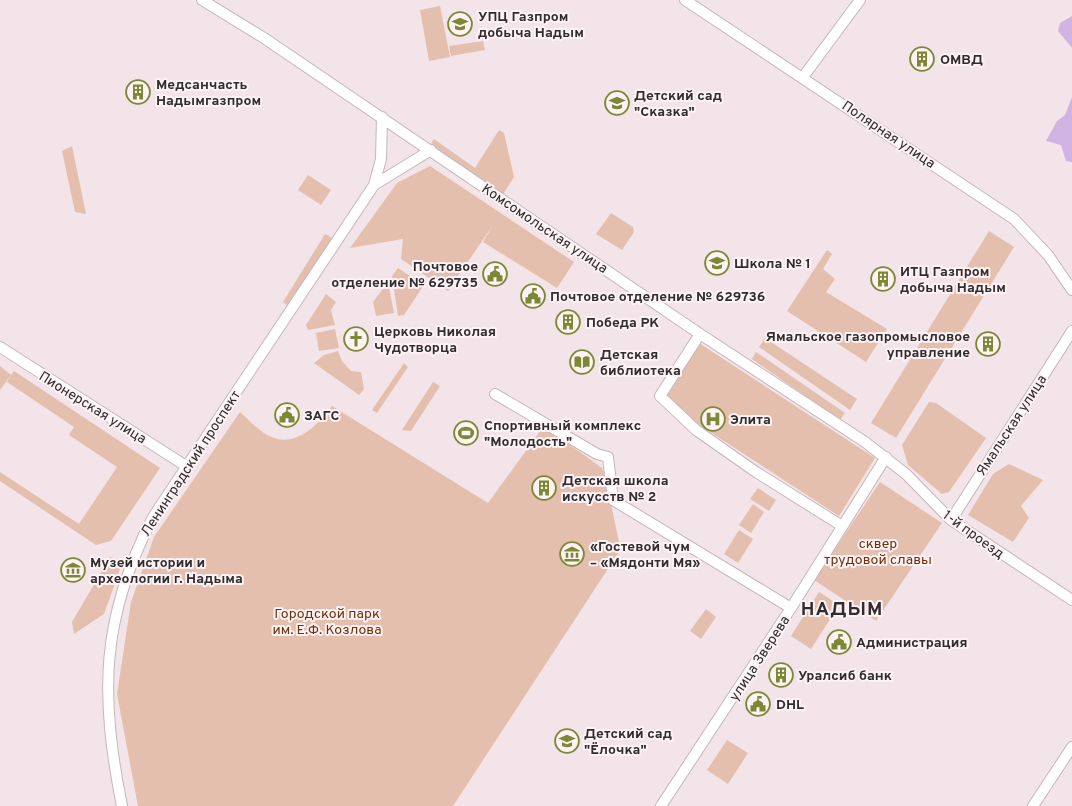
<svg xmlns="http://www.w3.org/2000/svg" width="1072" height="806" font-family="Overpass,sans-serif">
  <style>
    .green { fill: #e5bfad }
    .water { fill: #d2b4e4 }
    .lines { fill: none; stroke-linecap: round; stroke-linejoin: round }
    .minor-casing { stroke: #c4b7bb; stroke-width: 12 }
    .minor { stroke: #fff; stroke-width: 10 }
    .labels { text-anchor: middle; stroke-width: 4; stroke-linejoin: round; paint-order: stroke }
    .poi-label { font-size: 14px; font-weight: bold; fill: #312c2d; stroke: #fdf2f5; text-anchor: start }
    .street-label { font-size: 14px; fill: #312c2d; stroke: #fdf2f5 }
    .park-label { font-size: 14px; fill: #702f06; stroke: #fdf2f5 }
    .district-label { font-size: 19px; font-weight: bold; letter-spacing: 1px; fill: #312c2d; stroke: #fdf2f5 }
  </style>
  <rect width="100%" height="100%" fill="#f2e4e8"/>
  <path class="green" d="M440 6 450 57 429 61 420 10Z
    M483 41 485 50 451 56 449 46Z
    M499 130 504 133 514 177 502 196 431 144 434 139 475 168Z
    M72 146 86 214 75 212 62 151Z
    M430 166 574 262 557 288 483 242 493 225 448 291 401 259 403 239 350 248 397 183Z
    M308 175 331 190 321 205 298 190Z
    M611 213 633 227 634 232 622 250 596 234Z
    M989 231 1014 247 896 438 871 423Z
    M325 234 332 238 290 307 283 302Z
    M827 250 832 254 823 269 835 279 826 292 887 329 866 362 787 311Z
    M398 268 424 285 404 315 398 316 392 276Z
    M388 282 394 313 376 316 373 302Z
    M326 294 336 302 331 310 335 325 308 330 306 325Z
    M335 329 339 348 319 351 316 333Z
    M765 338 857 399 850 410 759 347Z
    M699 343 875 458 839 516 661 400Z
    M338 351 342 361 351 371 361 372 364 389 359 395 314 363 324 355Z
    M756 352 845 413 840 420 752 359Z
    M404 363 408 367 377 413 372 410Z
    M0 366 11 375 14 371 160 468 111 541 96 545 0 481V472L79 524 117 467 69 435 74 427 7 382 11 375 0 390Z
    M433 382 440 386 411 431 402 430Z
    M929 402 936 403 986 438 949 492 942 494 908 465 902 445Z
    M332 406 488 503 544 426 602 468 605 475 620 547 619 552 453 806H138L117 694 131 602 154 537 240 412C248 419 257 429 267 435 294 450 317 426 332 406Z
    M1009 464 1043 480 1021 506 1029 518 1013 542 968 515 993 474Z
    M880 482 942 523 876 621 814 580Z
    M758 488 776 500 769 511 750 499Z
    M753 504 764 512 751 533 739 525Z
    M739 530 753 539 738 563 724 554Z
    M110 557 123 561 104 614 74 634 72 622Z
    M819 592 839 605 811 649 791 636Z
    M706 609 716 617 701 639 690 631Z
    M727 740 748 753 728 784 707 770Z"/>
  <path class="water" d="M1072 16V48L1058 31 1060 23Z
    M1072 97V162L1066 161 1061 145 1046 141 1057 121 1065 115Z"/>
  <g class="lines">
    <g class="minor-casing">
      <path id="minor" d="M202 0 264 38 700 334 865 442 906 474 951 520 1072 600
        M685 0 1014 219 1048 255 1072 290
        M803 77 860 0
        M374 185 431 150
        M700 334 660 396 696 430 756 472 842 526
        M0 347 186 466
        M495 394 597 454 608 457 613 500 791 608
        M951 520 1072 331
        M122 806C100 696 100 619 153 517L374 185 381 159 382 117
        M661 806 791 608 886 457
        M1033 806 1072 747"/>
    </g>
    <use href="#minor" class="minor"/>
  </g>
  <defs>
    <g id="university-ring" transform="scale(1.25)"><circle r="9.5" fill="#fdf2f5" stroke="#7d8835" stroke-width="1.5"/><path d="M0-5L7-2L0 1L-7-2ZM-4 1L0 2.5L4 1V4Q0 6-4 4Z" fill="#7d8835"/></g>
    <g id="building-ring" transform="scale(1.25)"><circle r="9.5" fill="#fdf2f5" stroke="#7d8835" stroke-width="1.5"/><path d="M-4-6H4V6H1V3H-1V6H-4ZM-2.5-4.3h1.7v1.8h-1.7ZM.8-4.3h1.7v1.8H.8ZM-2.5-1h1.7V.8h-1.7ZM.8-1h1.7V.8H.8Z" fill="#7d8835"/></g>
    <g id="school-ring" transform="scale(1.25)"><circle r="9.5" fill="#fdf2f5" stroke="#7d8835" stroke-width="1.5"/><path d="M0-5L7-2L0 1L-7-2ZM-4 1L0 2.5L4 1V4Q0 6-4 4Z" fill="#7d8835"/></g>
    <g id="civic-ring" transform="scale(1.25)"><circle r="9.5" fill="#fdf2f5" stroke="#7d8835" stroke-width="1.5"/><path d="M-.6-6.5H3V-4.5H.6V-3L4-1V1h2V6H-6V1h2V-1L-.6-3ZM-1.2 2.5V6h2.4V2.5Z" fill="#7d8835"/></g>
    <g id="church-ring" transform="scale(1.25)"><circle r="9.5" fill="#fdf2f5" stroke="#7d8835" stroke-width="1.5"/><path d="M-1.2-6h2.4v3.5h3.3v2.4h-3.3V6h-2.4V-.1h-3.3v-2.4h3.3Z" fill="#7d8835"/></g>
    <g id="library-ring" transform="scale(1.25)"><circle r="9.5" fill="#fdf2f5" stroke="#7d8835" stroke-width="1.5"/><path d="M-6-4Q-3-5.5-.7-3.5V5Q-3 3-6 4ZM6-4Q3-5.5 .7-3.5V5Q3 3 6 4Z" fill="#7d8835"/></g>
    <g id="hospital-ring" transform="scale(1.25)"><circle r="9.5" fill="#fdf2f5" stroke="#7d8835" stroke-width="1.5"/><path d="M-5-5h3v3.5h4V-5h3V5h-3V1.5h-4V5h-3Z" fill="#7d8835"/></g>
    <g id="stadium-ring" transform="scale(1.25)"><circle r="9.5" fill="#fdf2f5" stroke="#7d8835" stroke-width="1.5"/><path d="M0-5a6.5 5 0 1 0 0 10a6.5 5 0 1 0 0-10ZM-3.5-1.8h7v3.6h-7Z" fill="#7d8835"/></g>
    <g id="museum-ring" transform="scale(1.25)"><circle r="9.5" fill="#fdf2f5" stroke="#7d8835" stroke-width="1.5"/><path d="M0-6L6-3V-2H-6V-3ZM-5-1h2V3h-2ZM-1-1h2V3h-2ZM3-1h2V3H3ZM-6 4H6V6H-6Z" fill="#7d8835"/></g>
  </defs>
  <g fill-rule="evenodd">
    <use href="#university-ring" x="460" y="24"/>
    <use href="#building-ring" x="922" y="59"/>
    <use href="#building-ring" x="138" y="92"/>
    <use href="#school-ring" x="617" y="103"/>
    <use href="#school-ring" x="717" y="263"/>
    <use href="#civic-ring" x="495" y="274"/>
    <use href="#building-ring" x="883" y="279"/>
    <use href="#civic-ring" x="533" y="296"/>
    <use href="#building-ring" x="568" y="322"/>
    <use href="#church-ring" x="356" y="339"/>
    <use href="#building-ring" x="988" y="344"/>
    <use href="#library-ring" x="582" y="362"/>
    <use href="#civic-ring" x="287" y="415"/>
    <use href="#hospital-ring" x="713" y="419"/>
    <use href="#stadium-ring" x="466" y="433"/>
    <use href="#building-ring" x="544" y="488"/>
    <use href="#museum-ring" x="572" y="554"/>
    <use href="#museum-ring" x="73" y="570"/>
    <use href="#civic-ring" x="839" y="642"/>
    <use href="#building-ring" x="781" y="675"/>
    <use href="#civic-ring" x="758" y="704"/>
    <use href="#school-ring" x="567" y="741"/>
  </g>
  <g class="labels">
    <g class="poi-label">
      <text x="478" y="21">УПЦ Газпром<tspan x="478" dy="16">добыча Надым</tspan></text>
      <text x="940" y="64">ОМВД</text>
      <text x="156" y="89">Медсанчасть<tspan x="156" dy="16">Надымгазпром</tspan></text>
      <text x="634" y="100">Детский сад<tspan x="634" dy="16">"Сказка"</tspan></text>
      <text x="734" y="268">Школа № 1</text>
      <text x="478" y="271" text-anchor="end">Почтовое<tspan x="478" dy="16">отделение № 629735</tspan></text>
      <text x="900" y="276">ИТЦ Газпром<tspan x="900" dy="16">добыча Надым</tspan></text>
      <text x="550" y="301">Почтовое отделение № 629736</text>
      <text x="586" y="327">Победа РК</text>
      <text x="374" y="336">Церковь Николая<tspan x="374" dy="16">Чудотворца</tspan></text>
      <text x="970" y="341" text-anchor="end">Ямальское газопромысловое<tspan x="970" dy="16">управление</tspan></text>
      <text x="600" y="359">Детская<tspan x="600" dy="16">библиотека</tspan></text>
      <text x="304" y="420">ЗАГС</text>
      <text x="730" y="424">Элита</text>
      <text x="484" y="430">Спортивный комплекс<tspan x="484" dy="16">"Молодость"</tspan></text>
      <text x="562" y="485">Детская школа<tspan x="562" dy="16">искусств № 2</tspan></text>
      <text x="590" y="551">«Гостевой чум<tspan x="590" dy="16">– «Мядонти Мя»</tspan></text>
      <text x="90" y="567">Музей истории и<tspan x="90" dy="16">археологии г. Надыма</tspan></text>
      <text x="856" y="647">Администрация</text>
      <text x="798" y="680">Уралсиб банк</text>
      <text x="776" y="709">DHL</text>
      <text x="584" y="738">Детский сад<tspan x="584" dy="16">"Ёлочка"</tspan></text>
    </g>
    <g class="street-label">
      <text transform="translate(889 134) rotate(34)" y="5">Полярная улица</text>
      <text transform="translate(545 228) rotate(34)" y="5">Комсомольская улица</text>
      <text transform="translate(93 407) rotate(32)" y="5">Пионерская улица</text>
      <text transform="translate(1011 425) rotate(-57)" y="5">Ямальская улица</text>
      <text transform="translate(190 463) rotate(-57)" y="5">Ленинградский проспект</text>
      <text transform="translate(974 534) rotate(36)" y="5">1-й проезд</text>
      <text transform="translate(759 658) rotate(-57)" y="5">улица Зверева</text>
    </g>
    <g class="park-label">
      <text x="878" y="548">сквер<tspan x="878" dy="16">трудовой славы</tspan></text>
      <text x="327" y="618">Городской парк<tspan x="327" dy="16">им. Е.Ф. Козлова</tspan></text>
    </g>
    <g class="district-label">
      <text x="842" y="615">НАДЫМ</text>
    </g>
  </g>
</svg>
